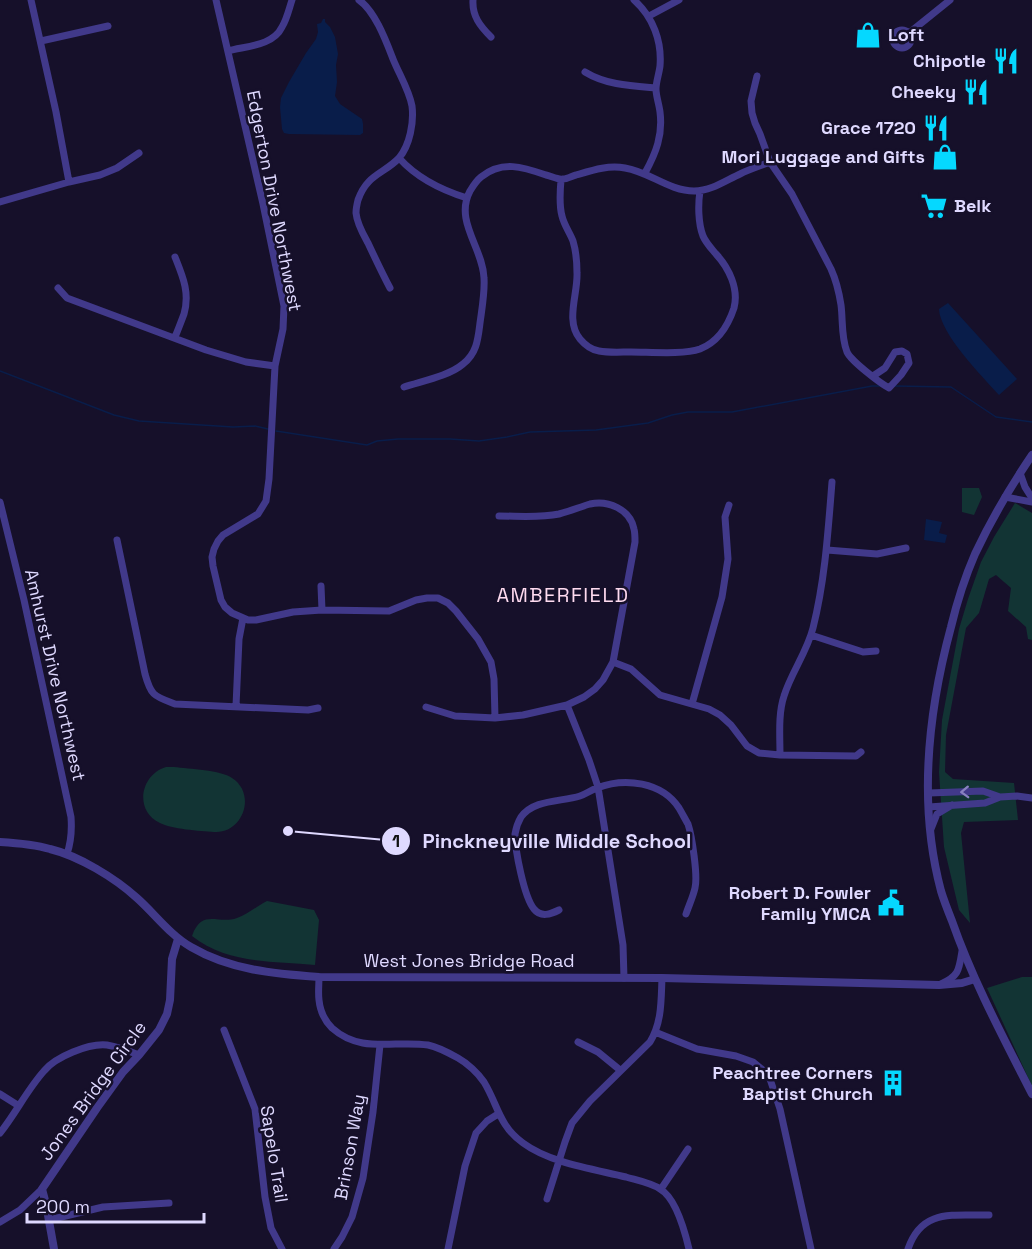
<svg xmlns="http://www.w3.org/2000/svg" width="1032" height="1249" font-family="'Space Grotesk',sans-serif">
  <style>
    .green { fill: #123434 }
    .water { fill: #091d4a }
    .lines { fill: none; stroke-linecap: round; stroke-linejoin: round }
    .stream { stroke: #091d4a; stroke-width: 1.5 }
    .minor { stroke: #41398a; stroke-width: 7 }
    .tertiary { stroke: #41398a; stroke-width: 8 }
    .oneway { stroke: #8881bf }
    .labels { text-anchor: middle; stroke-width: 5; stroke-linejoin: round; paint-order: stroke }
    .poi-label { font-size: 18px; font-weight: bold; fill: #dfd9ff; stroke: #16102a; text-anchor: end }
    .street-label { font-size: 18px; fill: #dfd9ff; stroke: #16102a }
    .neighbourhood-label { font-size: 20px; letter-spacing: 1.5px; fill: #ffdbf0; stroke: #16102a }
    .leader { fill: none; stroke: #dfd9ff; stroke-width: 2 }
    .callout-dot { fill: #dfd9ff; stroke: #16102a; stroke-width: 2 }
    .mark-label { font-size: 18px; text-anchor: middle; font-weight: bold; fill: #111 }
    .callout-label { font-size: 20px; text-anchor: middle; font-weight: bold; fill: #dfd9ff; stroke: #16102a; stroke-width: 5; stroke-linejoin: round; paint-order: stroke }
  </style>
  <rect width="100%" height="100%" fill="#16102a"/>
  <path class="green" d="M962 488H979L982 497 974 515 962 512Z
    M1015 503 1032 513V640L1028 639 1026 627 1008 611 1011 588 996 575 989 579 979 613 966 628 946 735 945 772 953 779 1014 783 1018 820 964 822 961 833 970 923 959 910 944 847 939 772 942 720 959 629 968 599 981 562 994 537Z
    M166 767H174C189 769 221 770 232 778 257 794 243 834 214 832 200 831 171 829 160 823 134 811 140 775 166 767Z
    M267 901 314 910 319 920 315 965C272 961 227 964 192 936 202 908 218 925 237 918 247 915 257 906 267 901Z
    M1022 977H1032V1086L987 988Z"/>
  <path class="water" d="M323 19H325V22L330 27 335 37 338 54 336 65 337 82 335 96 340 104 362 119 363 124V133L360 135 289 134 284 133 282 129 280 107 281 98 289 82 306 53 316 39 318 32 317 24 321 23Z
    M948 303 1017 379 999 395C982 376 940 334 939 309Z
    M926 519 942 522 939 533 947 535 945 543 924 540Z"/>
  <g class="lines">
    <path class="stream" d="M0 371 114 415 139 421 233 427 255 426 268 429
      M895 386 951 387 996 417 1032 422
      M276 431 367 445 377 441 398 439H450L479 441 507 437 530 432 596 430 648 423 672 415 688 412H732L872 386H881"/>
    <path class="minor" d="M31 0 56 112 69 182
      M216 0 263 204 284 306 283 329 275 366 269 479 266 501 258 514 223 535 218 541 214 549 212 557 213 566 221 600 225 607 232 613 248 620H256L293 612 322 610 389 611 416 600 427 598H438L448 603 456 611 478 639 491 662 494 679 495 718
      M359 0C375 11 386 41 393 59 399 74 409 90 412 106 414 122 410 145 399 158 384 174 367 174 358 200 357 204 356 209 356 213 357 224 363 234 368 243 375 258 382 273 390 288
      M473 0C472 16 480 26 491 37
      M634 0C653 17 662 41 660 66 659 74 656 82 656 89 656 96 659 104 660 112 663 135 656 153 645 173
      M649 16 679 0
      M893 39a9 9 0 1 1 18 0a9 9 0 1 1-18 0Z
      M909 33 950 0
      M41 41 108 26
      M228 51C246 46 273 46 282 27 287 19 289 9 292 0
      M585 72C606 85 632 86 656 88
      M757 76 751 101 752 113 755 123 760 134 770 162 792 194 831 269C836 280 839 292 841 305 843 320 841 337 847 352 851 361 880 383 889 388L901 375 909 363 907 354 902 351 895 352 885 368 873 376
      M399 158C417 178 441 190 467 198
      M561 180C560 191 559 205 562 216 564 225 570 233 573 241 576 251 577 262 577 273 578 294 565 321 580 339 585 345 592 350 599 351 609 353 621 352 631 352 650 352 683 355 700 349 718 342 728 326 734 308 739 289 729 268 716 254 711 248 706 243 703 236 698 223 698 204 700 191
      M0 202 69 182 100 175 117 168 139 153
      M175 257C183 277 190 293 184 314 181 322 178 330 175 337
      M58 288 67 298 206 350 246 362 275 366
      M404 387C422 381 449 376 463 364 477 353 478 339 480 323 482 308 485 292 484 278 483 248 454 221 470 191 473 186 476 181 481 177 502 160 523 167 546 175 551 176 558 180 563 179 567 179 572 176 576 175 593 170 608 165 625 168 650 172 669 191 694 191 711 191 725 181 740 174 750 169 760 166 770 162
      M1020 473 1025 487 1032 498
      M1005 497 1032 502
      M0 502 24 600 71 817C72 830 71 842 67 854
      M117 540 145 674C151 696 154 696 175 704L308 710 318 708
      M827 550 877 554 906 548
      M321 586 322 610
      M811 635 863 652 876 651
      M613 662 631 669 660 695 709 709 720 715 731 725 747 746 759 753 780 755 856 756 861 752
      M692 704 722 597 728 559 725 517 729 505
      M567 705 589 760 598 787 623 945 624 978
      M236 706 239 639 243 618
      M426 707 455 716 495 718 523 715 567 705 584 697 595 689 603 680 613 662 635 542C635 538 635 533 634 529 630 509 608 500 590 504 580 507 570 511 559 514 540 518 519 516 499 516
      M780 755C780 736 778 714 784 696 791 673 807 652 813 628 825 580 828 532 832 482
      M929 793 983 791 1000 797 1017 796 1032 798
      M929 807 985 803 1000 797
      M931 829 937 814 952 805
      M559 910C551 914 541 918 534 909 524 897 515 850 515 834 516 828 518 822 521 817 534 799 561 802 580 796 586 794 591 790 597 788 625 777 662 782 679 808 682 813 685 819 688 824 692 836 698 876 695 888 693 897 689 905 686 914
      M319 977C319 984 318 993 319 1000 320 1010 325 1021 332 1028 361 1054 394 1040 428 1045 438 1047 449 1053 458 1058 467 1063 478 1073 484 1082 498 1105 499 1126 523 1143 550 1163 593 1169 626 1177 636 1180 652 1183 660 1189 676 1198 685 1232 689 1249
      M941 984C959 976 959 970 962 951
      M224 1030 255 1109 265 1197 271 1228 282 1249
      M655 1032 697 1049 736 1056 753 1062 764 1071 770 1079 780 1109 811 1249
      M578 1042 598 1052 620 1070
      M0 1094 19 1106
      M0 1133C16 1113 27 1090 44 1071 55 1057 89 1043 107 1045 119 1047 129 1051 139 1055
      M661 1189 688 1149
      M547 1199 565 1142 572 1123 590 1101 650 1042C662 1022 661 1001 662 978
      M49 1220 103 1207 169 1203
      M0 1222 20 1210 42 1189
      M334 1249 342 1237 352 1217 363 1178 373 1112 380 1045
      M448 1249 465 1166 476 1133 487 1121 498 1114
      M908 1249C922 1208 953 1216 989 1215"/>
    <path class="tertiary" d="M1032 455C1011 486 991 520 975 554 965 577 957 602 951 627 928 712 918 805 941 891 944 901 948 911 952 921 973 981 1003 1037 1032 1094
      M0 842C17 843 33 844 50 849 79 856 115 878 137 898 155 914 170 935 191 947 230 970 275 974 319 977L662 978 939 985 962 983 975 979
      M54 1249 46 1204 42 1189 97 1108 123 1072 139 1055 159 1030 167 1014 170 1000 172 959 178 939"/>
  </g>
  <defs><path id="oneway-chevron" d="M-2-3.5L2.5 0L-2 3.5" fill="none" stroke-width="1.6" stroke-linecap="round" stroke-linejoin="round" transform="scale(1.5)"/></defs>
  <use class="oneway" href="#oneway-chevron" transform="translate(965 792) rotate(178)"/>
  <defs>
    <g id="shop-bare" transform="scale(2.07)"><path d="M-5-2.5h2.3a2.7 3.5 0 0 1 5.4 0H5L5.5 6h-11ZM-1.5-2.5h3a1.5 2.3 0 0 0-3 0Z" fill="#05d8ff" stroke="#16102a" stroke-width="2.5" paint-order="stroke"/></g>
    <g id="restaurant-bare" transform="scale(2.07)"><path d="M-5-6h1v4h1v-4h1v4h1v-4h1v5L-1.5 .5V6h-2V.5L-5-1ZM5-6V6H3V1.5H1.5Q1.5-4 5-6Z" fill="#05d8ff" stroke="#16102a" stroke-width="2.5" paint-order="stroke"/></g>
    <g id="supermarket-bare" transform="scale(2.07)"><path d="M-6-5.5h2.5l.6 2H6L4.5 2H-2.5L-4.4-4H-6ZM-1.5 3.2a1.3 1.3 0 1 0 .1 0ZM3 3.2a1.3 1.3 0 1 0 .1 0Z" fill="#05d8ff" stroke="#16102a" stroke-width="2.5" paint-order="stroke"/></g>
    <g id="civic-bare" transform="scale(2.07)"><path d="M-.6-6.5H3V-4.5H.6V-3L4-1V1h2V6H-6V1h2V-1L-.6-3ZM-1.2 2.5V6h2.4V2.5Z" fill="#05d8ff" stroke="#16102a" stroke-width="2.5" paint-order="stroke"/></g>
    <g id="building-bare" transform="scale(2.07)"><path d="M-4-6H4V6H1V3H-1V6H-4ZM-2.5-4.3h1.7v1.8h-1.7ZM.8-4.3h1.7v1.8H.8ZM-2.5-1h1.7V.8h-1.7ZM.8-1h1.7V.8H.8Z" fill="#05d8ff" stroke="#16102a" stroke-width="2.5" paint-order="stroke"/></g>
  </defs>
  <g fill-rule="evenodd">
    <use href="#shop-bare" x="868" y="35"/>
    <use href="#restaurant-bare" x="1006" y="61"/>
    <use href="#restaurant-bare" x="976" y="92"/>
    <use href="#restaurant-bare" x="936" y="128"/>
    <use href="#shop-bare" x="945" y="157"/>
    <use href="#supermarket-bare" x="934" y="206"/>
    <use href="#civic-bare" x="891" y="903"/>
    <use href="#building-bare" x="893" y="1083"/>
  </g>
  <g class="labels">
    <g class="poi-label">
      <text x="888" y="41" text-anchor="start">Loft</text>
      <text x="986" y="67">Chipotle</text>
      <text x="956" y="98">Cheeky</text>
      <text x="916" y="134">Grace 1720</text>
      <text x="925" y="163">Mori Luggage and Gifts</text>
      <text x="954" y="212" text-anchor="start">Belk</text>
      <text x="871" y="899">Robert D. Fowler<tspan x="871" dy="21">Family YMCA</tspan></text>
      <text x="873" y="1079">Peachtree Corners<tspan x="873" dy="21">Baptist Church</tspan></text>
    </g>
    <g class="street-label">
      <text transform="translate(274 201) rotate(79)" y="6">Edgerton Drive Northwest</text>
      <text transform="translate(55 675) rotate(77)" y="6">Amhurst Drive Northwest</text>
      <text x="469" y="967">West Jones Bridge Road</text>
      <text transform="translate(93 1091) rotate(-54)" y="6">Jones Bridge Circle</text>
      <text transform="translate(350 1147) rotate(-80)" y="6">Brinson Way</text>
      <text transform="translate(274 1154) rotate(81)" y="6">Sapelo Trail</text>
    </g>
    <g class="neighbourhood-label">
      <text x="563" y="602">AMBERFIELD</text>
    </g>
  </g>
  <path class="leader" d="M288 831L396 841"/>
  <g class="callout-dot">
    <circle cx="288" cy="831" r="6"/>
    <circle cx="396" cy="841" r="15"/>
  </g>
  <g class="mark-label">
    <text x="396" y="847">1</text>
  </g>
  <g class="callout-label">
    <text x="557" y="848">Pinckneyville Middle School</text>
  </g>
  <path d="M27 1213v9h177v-9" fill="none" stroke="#dfd9ff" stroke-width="3"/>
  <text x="36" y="1213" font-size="18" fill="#dfd9ff" stroke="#16102a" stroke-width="4.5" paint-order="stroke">200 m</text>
</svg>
